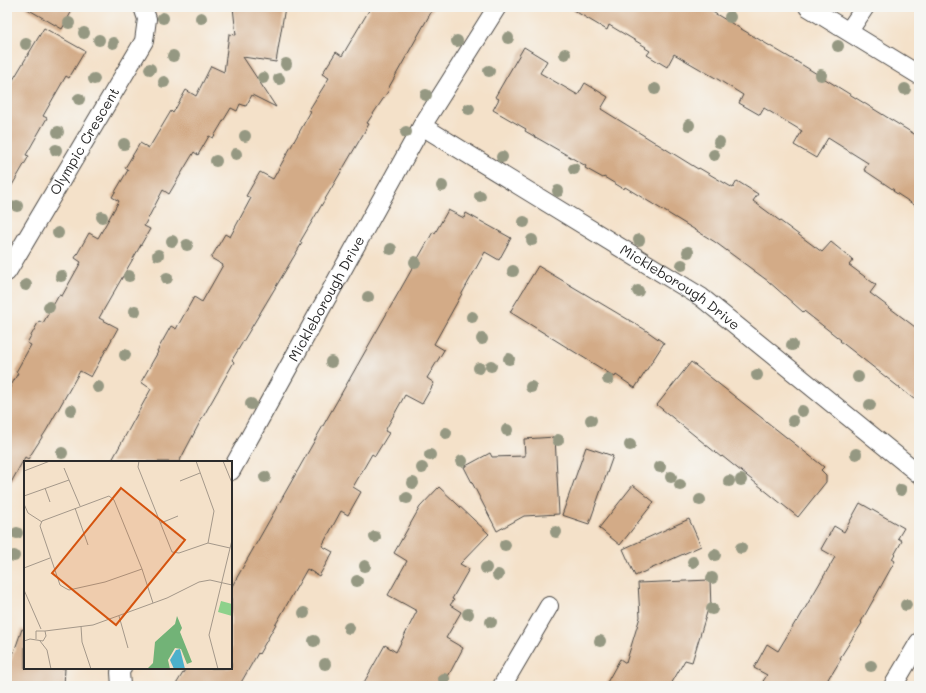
<svg xmlns="http://www.w3.org/2000/svg" width="926" height="693" font-family="Mali,sans-serif">
  <style>
    .building { fill: #d3ab87 }
    .lines { fill: none; stroke-linecap: round; stroke-linejoin: round }
    .minor-casing { stroke: #494643; stroke-width: 20 }
    .minor { stroke: #fff; stroke-width: 18 }
    .tree { fill: #959882 }
    .labels { text-anchor: middle; stroke-width: 4; stroke-linejoin: round; paint-order: stroke }
    .street-label { font-size: 14px; fill: #2b2b2b; stroke: #f6f6f2 }
    .inset-road { fill: none; stroke: #a4988a; stroke-width: 1 }
    .view { fill: #d5540f; fill-opacity: 0.15; stroke: #d5540f; stroke-width: 2 }
    .inset-edge { fill: none; stroke: #2b2b2b; stroke-width: 2 }
  </style>
  <rect width="100%" height="100%" fill="#f6f6f2"/>
  <filter id="ink" filterUnits="userSpaceOnUse"><feTurbulence type="fractalNoise" baseFrequency=".025" numOctaves="2"/><feDisplacementMap in="SourceGraphic" scale="8" xChannelSelector="R" yChannelSelector="G"/><feConvolveMatrix kernelMatrix="1 2 1 2 8 2 1 2 1" color-interpolation-filters="sRGB"/></filter>
  <filter id="wash" filterUnits="userSpaceOnUse"><feTurbulence type="fractalNoise" baseFrequency=".012" numOctaves="4" result="noise"/><feDisplacementMap in="SourceGraphic" scale="16" xChannelSelector="R" yChannelSelector="G"/><feGaussianBlur stdDeviation="0.9" result="paint"/><feColorMatrix in="noise" values="0 0 0 0 0 0 0 0 0 0 0 0 0 0 0 0 0 1.4 0 .05"/><feComposite in="paint" operator="in"/></filter>
  <g filter="url(#wash)">
    <rect width="100%" height="100%" fill="#f4e1c9"/>
    <g id="blocks">
      <path class="building" d="M24 7H74L62 29Z
        M233 7H285L276 62 243 57 276 107 252 95 246 106 240 104 237 111 231 108 213 138 209 136 198 155 194 152 169 194 163 190 144 226 150 229 99 318 118 328 91 377 80 371 46 431 28 459 25 457 7 490V393L18 373 16 372 31 345 27 343 39 321 43 323 59 295 62 296 81 262 75 258 89 233 98 238 119 201 112 197 128 170 125 168 140 143 149 148 171 111 173 113 186 90 196 96 211 66 224 72 229 34 236 35Z
        M371 7H434L388 89 389 90 367 123 369 124 300 242 302 243 232 360 234 362 199 424 179 462H111L151 389 141 382 158 352 157 351 171 326 176 329 194 297 202 302 223 265 211 258 225 234 230 237 251 198 246 196 260 172 273 179 311 111 309 110 329 78 322 74 336 52 342 56Z
        M568 7H704L804 66 919 137V208L893 191 894 190 864 170 868 163 828 138 816 158 794 145 802 131 764 108 760 115 739 103 743 95 719 80 674 54 667 67 647 55 650 51 645 48 646 47 609 25 607 30Z
        M44 28 85 51 69 78 66 76 43 116 47 118 26 155 29 156 7 194V90Z
        M524 47 547 61 540 73 578 95 585 83 608 97 601 109 698 169 699 168 733 188 737 181 758 194 753 201 822 252 831 242 853 260 849 265 876 285 870 293 919 330V403L840 341 841 340 804 311 803 312 768 281 715 242 625 187 624 189 604 177 603 178 585 168 586 166 525 131 526 129 493 110 499 99 495 97Z
        M448 210 464 218 466 213 511 238 499 260 485 252 434 344 444 350 427 378 434 383 422 404 405 395 385 431 389 433 375 456 372 454 353 487 361 492 348 515 341 511 322 546 333 552 319 576 307 569 259 654 258 653 239 686H175L186 668H231V588L433 232 435 233Z
        M538 266 644 329 664 343 635 388 616 375 615 377 510 312Z
        M691 362 824 467 821 470 826 475V482L798 517 747 476 722 456 721 457 657 405Z
        M555 437 559 514 524 516 497 531 464 467 490 453 492 457 525 456 524 439Z
        M586 447 613 456 589 524 562 515Z
        M633 485 654 502 620 545 599 528Z
        M439 487 489 534 460 564 469 569 452 599 454 600 450 605 461 612 446 638 463 648 443 686H362L385 645 396 652 417 611 388 595 407 561 394 553 420 507Z
        M860 503 904 528 898 538 902 541 892 559 895 561 861 622 862 623 840 658 841 659 832 674H831L824 686H760L767 675 754 668 767 644 778 651 796 621 797 622 835 557 821 549 834 526 844 532Z
        M689 519 701 546 635 576 623 549Z
        M710 580 711 609H708L692 662 685 660 670 686H605L620 659 626 663 640 617 638 583Z
        M22 629 25 630V668H65L64 686H7V672Z"/>
    </g>
  </g>
  <g filter="url(#ink)">
    <use href="#blocks" fill-opacity="0" stroke="#494643" stroke-width="1"/>
    <g class="lines">
      <g class="minor-casing">
        <g id="minor">
          <path id="s1" d="M497 7 422 126 701 297 919 474"/>
          <path d="M808 7 919 75"/>
          <path d="M849 31 865 7"/>
          <path id="s2" d="M7 272 144 41 147 19 143 7"/>
          <path id="s3" d="M231 471 422 126"/>
          <path d="M121 686 120 672 122 668"/>
          <path d="M502 686 549 606"/>
          <path d="M893 686 919 642"/>
        </g>
      </g>
      <use href="#minor" class="minor"/>
    </g>
    <g class="tree">
      <circle cx="730" cy="17" r="6"/>
      <circle cx="163" cy="18" r="6"/>
      <circle cx="201" cy="18" r="6"/>
      <circle cx="69" cy="23" r="6"/>
      <circle cx="84" cy="33" r="6"/>
      <circle cx="508" cy="38" r="6"/>
      <circle cx="99" cy="40" r="6"/>
      <circle cx="457" cy="41" r="6"/>
      <circle cx="113" cy="43" r="6"/>
      <circle cx="26" cy="44" r="6"/>
      <circle cx="838" cy="46" r="6"/>
      <circle cx="565" cy="54" r="6"/>
      <circle cx="173" cy="56" r="6"/>
      <circle cx="286" cy="64" r="6"/>
      <circle cx="150" cy="69" r="6"/>
      <circle cx="489" cy="71" r="6"/>
      <circle cx="821" cy="75" r="6"/>
      <circle cx="263" cy="78" r="6"/>
      <circle cx="94" cy="79" r="6"/>
      <circle cx="279" cy="79" r="6"/>
      <circle cx="164" cy="82" r="6"/>
      <circle cx="655" cy="89" r="6"/>
      <circle cx="905" cy="89" r="6"/>
      <circle cx="426" cy="95" r="6"/>
      <circle cx="79" cy="99" r="6"/>
      <circle cx="469" cy="109" r="6"/>
      <circle cx="689" cy="125" r="6"/>
      <circle cx="58" cy="132" r="6"/>
      <circle cx="406" cy="132" r="6"/>
      <circle cx="245" cy="136" r="6"/>
      <circle cx="719" cy="142" r="6"/>
      <circle cx="124" cy="144" r="6"/>
      <circle cx="56" cy="150" r="6"/>
      <circle cx="236" cy="154" r="6"/>
      <circle cx="714" cy="155" r="6"/>
      <circle cx="502" cy="157" r="6"/>
      <circle cx="216" cy="161" r="6"/>
      <circle cx="574" cy="169" r="6"/>
      <circle cx="442" cy="186" r="6"/>
      <circle cx="558" cy="191" r="6"/>
      <circle cx="480" cy="196" r="6"/>
      <circle cx="17" cy="206" r="6"/>
      <circle cx="102" cy="217" r="6"/>
      <circle cx="524" cy="222" r="6"/>
      <circle cx="58" cy="233" r="6"/>
      <circle cx="532" cy="240" r="6"/>
      <circle cx="639" cy="240" r="6"/>
      <circle cx="172" cy="241" r="6"/>
      <circle cx="187" cy="245" r="6"/>
      <circle cx="391" cy="249" r="6"/>
      <circle cx="688" cy="252" r="6"/>
      <circle cx="158" cy="255" r="6"/>
      <circle cx="415" cy="262" r="6"/>
      <circle cx="682" cy="265" r="6"/>
      <circle cx="513" cy="271" r="6"/>
      <circle cx="61" cy="276" r="6"/>
      <circle cx="129" cy="276" r="6"/>
      <circle cx="167" cy="278" r="6"/>
      <circle cx="26" cy="285" r="6"/>
      <circle cx="638" cy="291" r="6"/>
      <circle cx="368" cy="297" r="6"/>
      <circle cx="49" cy="307" r="6"/>
      <circle cx="135" cy="311" r="6"/>
      <circle cx="472" cy="317" r="6"/>
      <circle cx="482" cy="339" r="6"/>
      <circle cx="792" cy="345" r="6"/>
      <circle cx="125" cy="355" r="6"/>
      <circle cx="509" cy="359" r="6"/>
      <circle cx="331" cy="362" r="6"/>
      <circle cx="491" cy="366" r="6"/>
      <circle cx="479" cy="368" r="6"/>
      <circle cx="757" cy="375" r="6"/>
      <circle cx="858" cy="377" r="6"/>
      <circle cx="608" cy="379" r="6"/>
      <circle cx="98" cy="387" r="6"/>
      <circle cx="531" cy="387" r="6"/>
      <circle cx="251" cy="404" r="6"/>
      <circle cx="870" cy="405" r="6"/>
      <circle cx="71" cy="410" r="6"/>
      <circle cx="802" cy="411" r="6"/>
      <circle cx="591" cy="420" r="6"/>
      <circle cx="793" cy="421" r="6"/>
      <circle cx="507" cy="430" r="6"/>
      <circle cx="446" cy="433" r="6"/>
      <circle cx="558" cy="440" r="6"/>
      <circle cx="630" cy="445" r="6"/>
      <circle cx="62" cy="453" r="6"/>
      <circle cx="856" cy="454" r="6"/>
      <circle cx="430" cy="455" r="6"/>
      <circle cx="462" cy="461" r="6"/>
      <circle cx="660" cy="467" r="6"/>
      <circle cx="422" cy="468" r="6"/>
      <circle cx="265" cy="477" r="6"/>
      <circle cx="671" cy="477" r="6"/>
      <circle cx="741" cy="480" r="6"/>
      <circle cx="729" cy="481" r="6"/>
      <circle cx="413" cy="483" r="6"/>
      <circle cx="680" cy="485" r="6"/>
      <circle cx="901" cy="490" r="6"/>
      <circle cx="407" cy="498" r="6"/>
      <circle cx="700" cy="500" r="6"/>
      <circle cx="556" cy="532" r="6"/>
      <circle cx="17" cy="533" r="6"/>
      <circle cx="375" cy="537" r="6"/>
      <circle cx="505" cy="545" r="6"/>
      <circle cx="741" cy="548" r="6"/>
      <circle cx="715" cy="555" r="6"/>
      <circle cx="14" cy="556" r="6"/>
      <circle cx="693" cy="562" r="6"/>
      <circle cx="365" cy="566" r="6"/>
      <circle cx="486" cy="568" r="6"/>
      <circle cx="498" cy="575" r="6"/>
      <circle cx="712" cy="578" r="6"/>
      <circle cx="357" cy="581" r="6"/>
      <circle cx="906" cy="605" r="6"/>
      <circle cx="712" cy="609" r="6"/>
      <circle cx="304" cy="613" r="6"/>
      <circle cx="468" cy="614" r="6"/>
      <circle cx="491" cy="622" r="6"/>
      <circle cx="349" cy="628" r="6"/>
      <circle cx="314" cy="641" r="6"/>
      <circle cx="600" cy="641" r="6"/>
      <circle cx="325" cy="664" r="6"/>
      <circle cx="871" cy="666" r="6"/>
      <circle cx="444" cy="679" r="6"/>
    </g>
  </g>
  <g class="labels">
    <g class="street-label">
      <text dy="5" stroke="none"><textPath href="#s2" startOffset="152">Olympic Crescent</textPath></text>
      <text dy="5" stroke="none"><textPath href="#s1" startOffset="445">Mickleborough Drive</textPath></text>
      <text dy="5" stroke="none"><textPath href="#s3" startOffset="197">Mickleborough Drive</textPath></text>
    </g>
  </g>
  <g transform="translate(24 461)">
    <rect width="208" height="208" fill="#f4e1c9"/>
    <path d="M197 140 208 143V155L194 151Z" fill="#8dd18b"/>
    <path d="M153 155 158 167 156 171 168 201 163 203 157 188 151 187 144 199 146 208H123L129 202 131 181 151 163Z" fill="#72b377"/>
    <path d="M156 188 161 208H150L146 199 152 189Z" fill="#4cb0cb"/>
    <path class="inset-road" d="M115 0 114 6 148 91 155 92 184 82 206 87M172 0 190 50 184 82M199 0 208 22M40 7 45 19M0 10 26 0M156 20 176 12M21 27 26 41M0 35 45 19 56 45M0 43 4 52 18 61M51 47 64 84M137 62 154 55M0 107 26 97M118 108 90 39 85 35 18 60 16 65 36 124 41 127 45 129 81 121 118 108 129 142M0 129 17 168M95 155 104 187M57 165 58 181 67 208M21 170 69 164 143 137 175 121 186 119 208 124M0 180 6 178 19 180 22 175 21 170H12V178M16 180 23 189 27 208M194 208 185 174 208 79"/>
    <path class="view" d="M97 27 161 79 92 164 28 112Z"/>
    <rect width="208" height="208" class="inset-edge"/>
  </g>
  <rect width="926" height="693" fill="none" stroke="#f6f6f2" stroke-width="24"/>
</svg>
